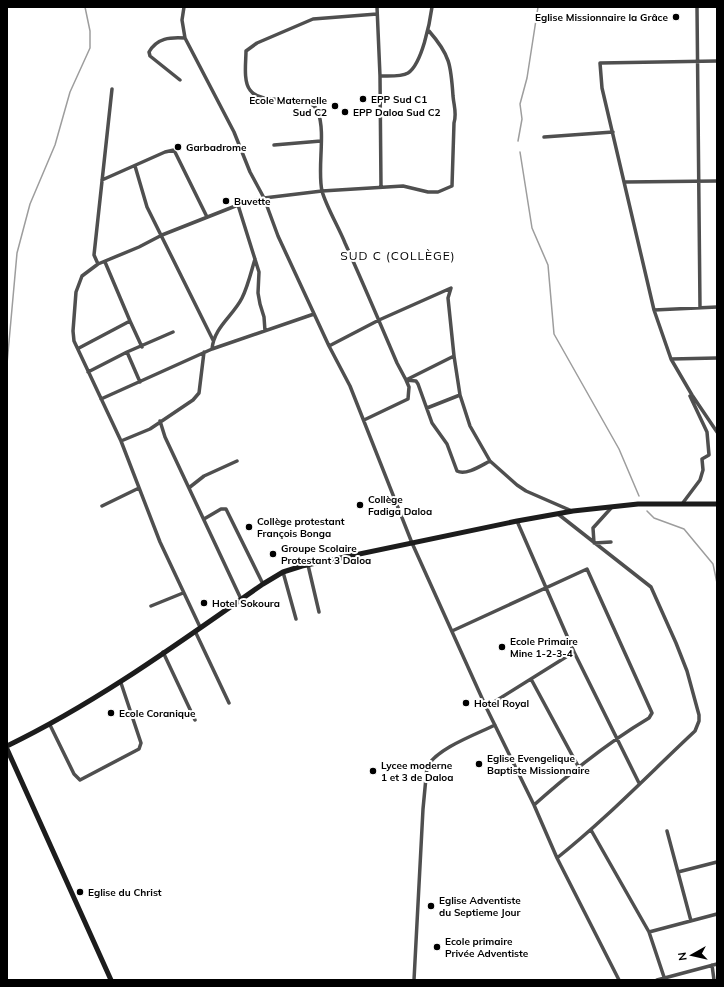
<svg xmlns="http://www.w3.org/2000/svg" width="724" height="987" font-family="Mulish,sans-serif">
  <style>
    .lines { fill: none; stroke-linecap: round; stroke-linejoin: round }
    .stream { stroke: #9d9d9d; stroke-width: 1.5 }
    .street { stroke: #4f4f4f; stroke-width: 3.5 }
    .secondary { stroke: #1c1c1c; stroke-width: 5 }
    .poi-dot { fill: #000; stroke: #fff; stroke-width: 1.5 }
    .labels { text-anchor: middle; stroke-width: 4; stroke-linejoin: round; paint-order: stroke }
    .poi-label { font-size: 10px; font-weight: bold; fill: #000; stroke: #fff; text-anchor: start }
    .quarter-label { font-size: 12px; letter-spacing: 1px; fill: #000; stroke: #fff }
  </style>
  <rect width="100%" height="100%" fill="#fff"/>
  <g class="lines">
    <path class="stream" d="M518 141 522 119 520 104 527 78 538 7
      M520 152 532 228 548 265 554 334 619 449 639 496
      M7 364 17 253 30 204 55 145 70 92 90 48V31L85 7
      M647 511 654 518 684 529 713 564 717 583"/>
    <path class="street" d="M184 7 182 20 185 38 234 132 250 172 264 198 278 236 329 346 350 386 412 543 486 707 534 805 557 858 619 980
      M377 7 380 76 381 187
      M697 7 700 307
      M377 14 313 19 257 43 246 51C246 62 243 81 250 90 263 109 309 89 318 112 326 133 317 169 322 191 326 206 339 228 345 243 363 283 380 323 397 363L406 380 416 381 418 384 432 423 447 444 457 471C466 476 482 465 490 461
      M717 61 600 63 602 88 654 310 671 359 692 395 717 432
      M380 76C388 76 401 77 408 73 422 64 430 22 432 7
      M180 80 150 56 149 52C157 38 170 37 185 38
      M544 137 613 132
      M274 145 321 141
      M135 166 147 207 213 340
      M102 180 165 152 174 150 207 217
      M625 182 717 181
      M238 205 259 272 258 293 260 304 264 317 265 331
      M98 264 94 255 112 89
      M654 310 717 307
      M130 321 142 347
      M329 346 379 320 451 288 448 298 454 356 460 395 470 426 490 461 517 485 526 491 572 511
      M79 348 130 321 105 262
      M212 349C214 327 233 316 242 298 248 286 251 272 255 259
      M127 352 173 332
      M671 359 717 358
      M88 372 127 352 140 382
      M101 399 212 349 314 314
      M427 408 460 395
      M364 420 408 399 409 387 406 380 454 356
      M160 421 165 437 241 599
      M121 441 150 429 193 400 199 393 204 352
      M190 487 204 476 237 461
      M682 504 700 480 703 470 702 459 709 455 707 432 690 396
      M102 506 139 488
      M204 519 221 509H226L263 584
      M517 521 574 652 639 783
      M611 542 594 543 593 528 612 507
      M308 565 319 612
      M283 572 296 619
      M151 606 183 593
      M200 627 160 542 121 441 74 341 73 331 76 292 82 276 98 264 139 247 162 235 238 205 264 198 322 191 403 186 428 192H438L452 186 454 123C457 113 454 107 453 96 451 65 450 55 429 31
      M195 631 229 703
      M452 631 587 569 652 713 649 718C607 743 571 772 534 805
      M163 652 195 720
      M531 679 578 766
      M486 707 574 652
      M50 725 74 774 80 780 139 749 141 743 121 683
      M591 830 649 932 665 980
      M667 831 691 921
      M557 858C606 819 649 774 695 731L699 721V715L687 671 676 643 651 587 558 514
      M678 872 717 862
      M649 932 717 914
      M712 965 714 980
      M414 980 423 809 427 767C437 748 477 734 495 725
      M657 980 717 964"/>
    <path class="secondary" d="M7 746C98 702 180 642 263 584L283 572 302 566 517 521 573 511 638 504H717
      M7 749 111 980"/>
  </g>
  <g class="poi-dot">
    <circle cx="676" cy="17" r="4"/>
    <circle cx="363" cy="99" r="4"/>
    <circle cx="335" cy="106" r="4"/>
    <circle cx="345" cy="112" r="4"/>
    <circle cx="178" cy="147" r="4"/>
    <circle cx="226" cy="201" r="4"/>
    <circle cx="360" cy="505" r="4"/>
    <circle cx="249" cy="527" r="4"/>
    <circle cx="273" cy="554" r="4"/>
    <circle cx="204" cy="603" r="4"/>
    <circle cx="502" cy="647" r="4"/>
    <circle cx="466" cy="703" r="4"/>
    <circle cx="111" cy="713" r="4"/>
    <circle cx="479" cy="764" r="4"/>
    <circle cx="373" cy="771" r="4"/>
    <circle cx="80" cy="892" r="4"/>
    <circle cx="431" cy="906" r="4"/>
    <circle cx="437" cy="947" r="4"/>
  </g>
  <g class="labels">
    <g class="poi-label">
      <text x="668" y="21" text-anchor="end">Eglise Missionnaire la Grâce</text>
      <text x="371" y="103">EPP Sud C1</text>
      <text x="327" y="104" text-anchor="end">Ecole Maternelle<tspan x="327" dy="12">Sud C2</tspan></text>
      <text x="353" y="116">EPP Daloa Sud C2</text>
      <text x="186" y="151">Garbadrome</text>
      <text x="234" y="205">Buvette</text>
      <text x="368" y="503">Collège<tspan x="368" dy="12">Fadiga Daloa</tspan></text>
      <text x="257" y="525">Collège protestant<tspan x="257" dy="12">François Bonga</tspan></text>
      <text x="281" y="552">Groupe Scolaire<tspan x="281" dy="12">Protestant 3 Daloa</tspan></text>
      <text x="212" y="607">Hotel Sokoura</text>
      <text x="510" y="645">Ecole Primaire<tspan x="510" dy="12">Mine 1-2-3-4</tspan></text>
      <text x="474" y="707">Hotel Royal</text>
      <text x="119" y="717">Ecole Coranique</text>
      <text x="487" y="762">Eglise Evengelique<tspan x="487" dy="12">Baptiste Missionnaire</tspan></text>
      <text x="381" y="769">Lycee moderne<tspan x="381" dy="12">1 et 3 de Daloa</tspan></text>
      <text x="88" y="896">Eglise du Christ</text>
      <text x="439" y="904">Eglise Adventiste<tspan x="439" dy="12">du Septieme Jour</tspan></text>
      <text x="445" y="945">Ecole primaire<tspan x="445" dy="12">Privée Adventiste</tspan></text>
    </g>
    <g class="quarter-label">
      <text x="398" y="260">SUD C (COLLÈGE)</text>
    </g>
  </g>
  <rect width="724" height="987" fill="none" stroke="#000000" stroke-width="16"/>
  <g transform="translate(692 955) rotate(262)" stroke="#ffffff" stroke-width="3" paint-order="stroke">
  <path d="M0-3L7 15L0 10L-7 15Z" fill="#000000"/>
  <text y="-6" font-size="11" font-weight="bold" text-anchor="middle" fill="#000000">N</text>
  </g>
</svg>
